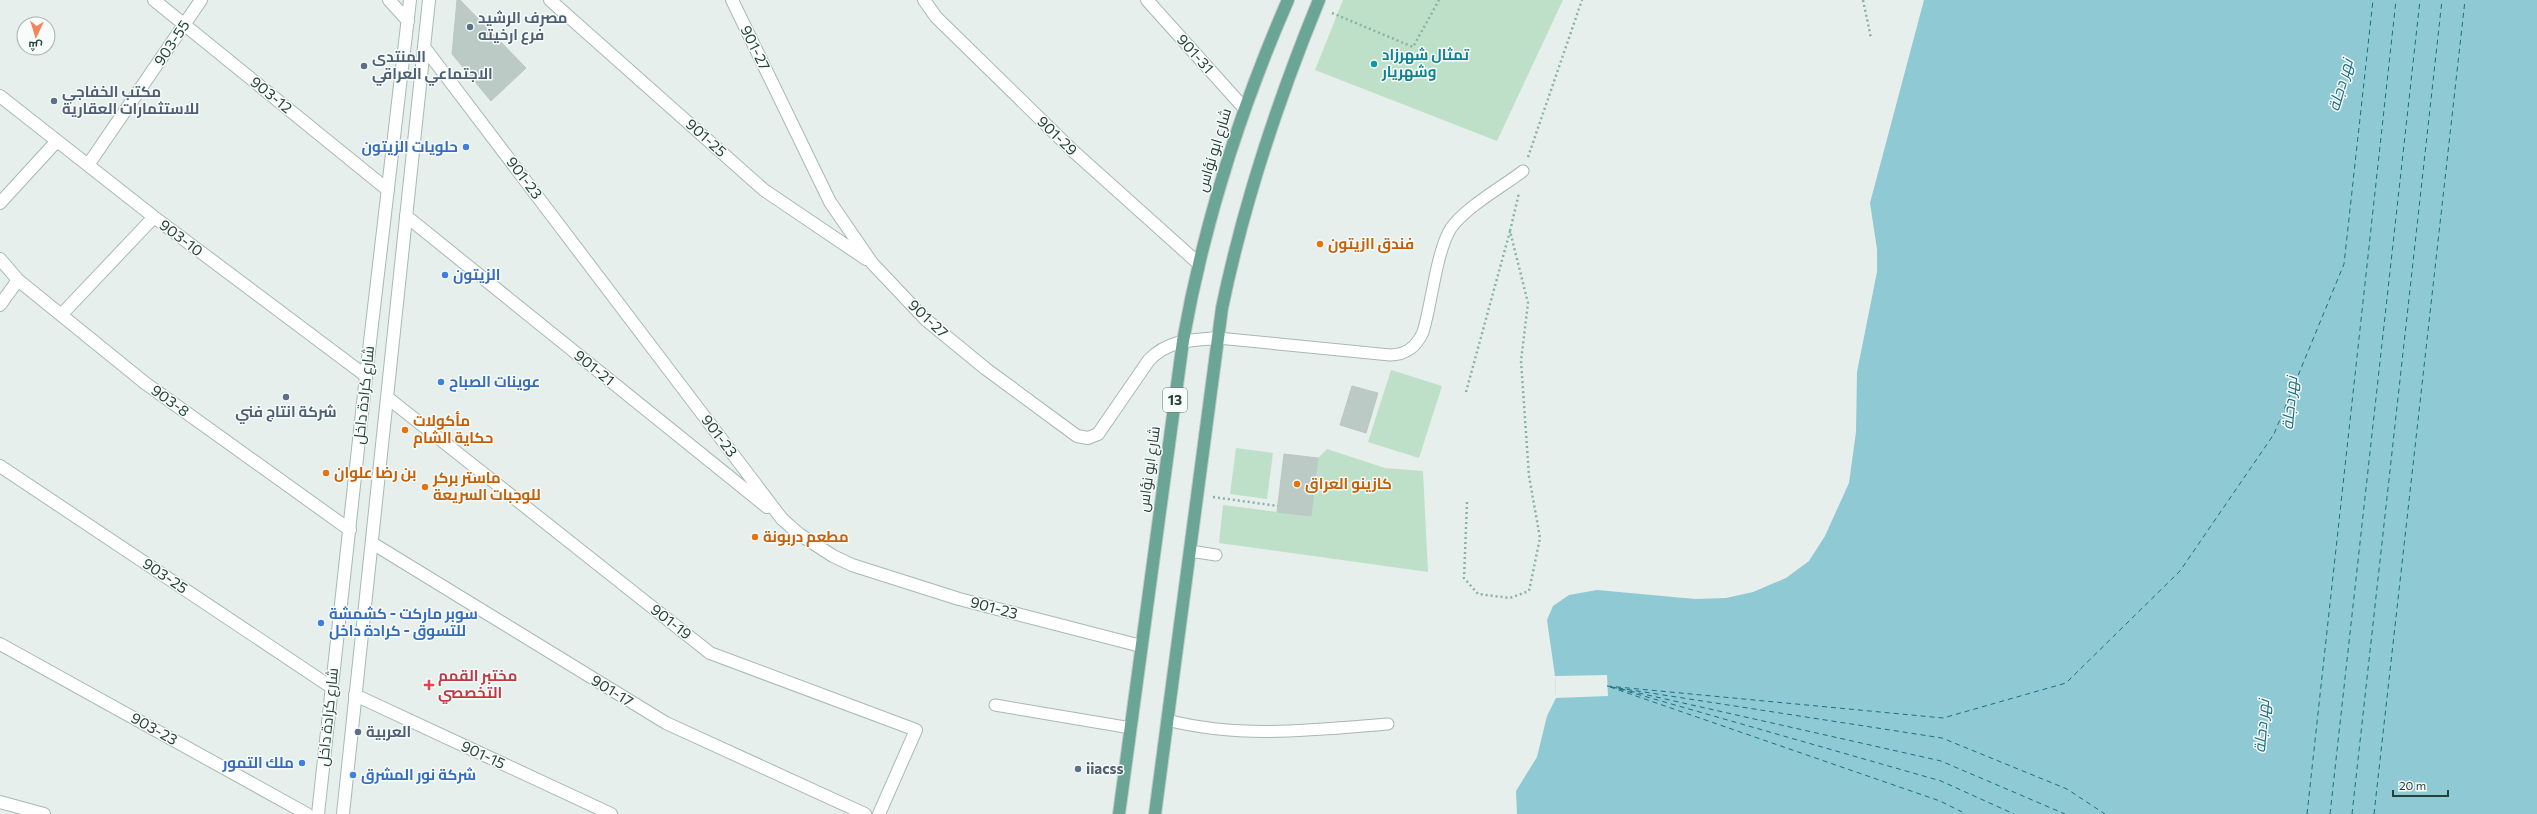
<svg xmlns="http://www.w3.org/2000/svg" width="2537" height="814" font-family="Commissioner,Cairo,sans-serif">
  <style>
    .green { fill: #bfe0c8 }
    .water { fill: #8ec9d4 }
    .pier { fill: #e6efeb }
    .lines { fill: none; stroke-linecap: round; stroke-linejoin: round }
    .ferry { stroke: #1c6f80; stroke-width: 1; stroke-dasharray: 5 4; stroke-linecap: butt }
    .building { fill: #bbcac4; stroke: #b8c9c2 }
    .service-casing { stroke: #a8b8b2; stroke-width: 13 }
    .minor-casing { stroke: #a8b8b2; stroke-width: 14 }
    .secondary-casing { stroke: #a4bbb3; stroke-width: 14 }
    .primary-casing { stroke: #c2cac8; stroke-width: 14 }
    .path { stroke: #86b3a5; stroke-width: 2.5; stroke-dasharray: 2 3; stroke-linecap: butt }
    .service { stroke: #fff; stroke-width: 11 }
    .minor { stroke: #fff; stroke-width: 12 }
    .secondary { stroke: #fff; stroke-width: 12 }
    .primary { stroke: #6aa596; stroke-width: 12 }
    .service-dot { fill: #5c6f8a; stroke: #f7fbf9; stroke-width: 1.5 }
    .culture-dot { fill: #0f9aa8; stroke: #f7fbf9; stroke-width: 1.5 }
    .shop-dot { fill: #3f7fe0; stroke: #f7fbf9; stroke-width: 1.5 }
    .food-dot { fill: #e8710a; stroke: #f7fbf9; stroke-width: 1.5 }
    .health-dot { fill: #e0444e; stroke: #f7fbf9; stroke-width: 1.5 }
    .labels { text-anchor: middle; stroke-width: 3; stroke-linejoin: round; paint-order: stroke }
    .shield { fill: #f7fbf9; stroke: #637a73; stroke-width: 1 }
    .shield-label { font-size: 14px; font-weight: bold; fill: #24423a }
    .service-label { font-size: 15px; font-weight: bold; fill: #4e5e75; stroke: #f7fbf9; text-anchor: start }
    .street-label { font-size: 15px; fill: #24423a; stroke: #f7fbf9 }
    .culture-label { font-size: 15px; font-weight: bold; fill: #0d838f; stroke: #f7fbf9; text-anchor: start }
    .shop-label { font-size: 15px; font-weight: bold; fill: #366cbe; stroke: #f7fbf9; text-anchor: start }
    .food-label { font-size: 15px; font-weight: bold; fill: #c56008; stroke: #f7fbf9; text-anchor: start }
    .health-label { font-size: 15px; font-weight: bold; fill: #be3a42; stroke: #f7fbf9; text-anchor: start }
    .water-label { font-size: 16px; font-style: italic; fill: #1c6f80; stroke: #f7fbf9 }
  </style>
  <rect width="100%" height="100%" fill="#e6efeb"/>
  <path class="green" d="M1343 0H1563L1497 141 1315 70Z
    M1391 370 1442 386 1419 458 1368 442Z
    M1236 448 1273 453 1267 499 1230 494Z
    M1327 449 1385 468 1423 471 1428 572 1219 543 1223 505 1311 516 1318 458Z"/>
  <path class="water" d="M1924 0H2537V814H1517L1516 791 1537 757 1547 716 1556 698 1555 676 1547 620 1553 606 1569 595 1597 590 1695 599 1726 598 1753 592 1786 578 1809 561 1825 536 1849 483 1856 432 1857 372 1877 272V249L1870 203Z"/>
  <path class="pier" d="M1607 675 1608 696 1556 698 1555 676Z"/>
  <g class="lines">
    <path class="ferry" d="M1607 686 1943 718 2066 683 2180 571 2274 434 2344 264 2373 0
      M1610 687 1940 801 1966 814
      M1612 687 1941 761 2065 814
      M1618 688 1942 738 2067 789 2105 814
      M1619 689 1941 781 2014 814
      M2307 814 2396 0
      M2330 814 2420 0
      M2352 814 2442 0
      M2374 814 2465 0"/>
  </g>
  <path class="building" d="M457 0H460L526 68 491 101 452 54Z
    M1352 386 1378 393 1366 433 1340 425Z
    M1284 454 1318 458 1311 516 1277 512Z"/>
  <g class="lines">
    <g class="service-casing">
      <path id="service" d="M1218 338 1390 355C1406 355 1417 346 1423 332 1432 303 1436 252 1451 228 1466 207 1502 187 1523 171
        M1190 551 1216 555
        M995 705 1131 728
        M1167 720C1240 739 1314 730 1388 724"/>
    </g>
    <g class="minor-casing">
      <path id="minor" d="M154 0 388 190
        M389 0 408 21
        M550 0 764 190 866 259
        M732 0 830 202 872 263 925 319 986 369 1077 436 1088 438 1098 434 1149 360C1168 340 1191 340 1218 338
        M924 0 936 17 1072 150 1198 263
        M1147 0 1244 108
        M424 47 782 519 799 534 833 556 852 565 959 599 1141 646
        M0 96 154 217 366 376
        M88 165 201 0
        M0 203 56 142
        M406 216 767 507
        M0 259 18 280 145 383 350 530
        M0 305 18 280
        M62 314 154 217
        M388 398 710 653 916 730 879 814
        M0 466 331 687
        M372 543 666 723 865 814
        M0 644 307 814
        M355 695 611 814
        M0 802 44 814"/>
    </g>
    <g class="secondary-casing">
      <path id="secondary" d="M318 814 366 376 410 0
        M343 814 429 0"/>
    </g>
    <g class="primary-casing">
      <path id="primary" d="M1119 814 1183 341C1204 223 1240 110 1288 0
        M1155 814 1222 308C1244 202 1278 100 1319 0"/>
    </g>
    <path class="path" d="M1863 0 1871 38
      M1332 13 1413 47 1439 0
      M1528 157 1582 0
      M1466 392 1510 231
      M1213 497 1278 506
      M1467 502 1464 578 1478 594 1510 598 1529 591 1540 538 1529 476 1521 361 1528 303 1510 231 1519 193"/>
    <use href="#service" class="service"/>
    <use href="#minor" class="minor"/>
    <use href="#secondary" class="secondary"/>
    <use href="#primary" class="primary"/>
  </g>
  <g class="service-dot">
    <circle cx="470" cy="27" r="4"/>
    <circle cx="364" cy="66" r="4"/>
    <circle cx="54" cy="101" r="4"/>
    <circle cx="286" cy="397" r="4"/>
    <circle cx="358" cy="732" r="4"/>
    <circle cx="1078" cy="769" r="4"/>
  </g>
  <circle class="culture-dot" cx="1374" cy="64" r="4"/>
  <g class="shop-dot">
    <circle cx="466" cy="147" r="4"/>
    <circle cx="445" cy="275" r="4"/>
    <circle cx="441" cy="382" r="4"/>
    <circle cx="321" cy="623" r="4"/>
    <circle cx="302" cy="763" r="4"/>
    <circle cx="353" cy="775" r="4"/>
  </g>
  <g class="food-dot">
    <circle cx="1320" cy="244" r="4"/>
    <circle cx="405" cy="430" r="4"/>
    <circle cx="326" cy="473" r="4"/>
    <circle cx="1297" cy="484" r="4"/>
    <circle cx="425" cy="487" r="4"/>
    <circle cx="755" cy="537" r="4"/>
  </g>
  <path class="health-dot" d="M427 679h4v4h4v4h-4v4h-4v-4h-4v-4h4z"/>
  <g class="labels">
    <rect class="shield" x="1163" y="388" width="24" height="24" rx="3"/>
    <g class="shield-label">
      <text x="1175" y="405">13</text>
    </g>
    <g class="service-label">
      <text x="478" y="23">مصرف الرشيد<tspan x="478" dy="17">فرع ارخيته</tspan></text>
      <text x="372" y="62">المنتدى<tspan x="372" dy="17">الاجتماعي العراقي</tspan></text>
      <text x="62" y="97">مكتب الخفاجي<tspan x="62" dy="17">للاستثمارات العقارية</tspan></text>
      <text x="286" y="417" text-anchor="middle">شركة انتاج فني</text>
      <text x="366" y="737">العربية</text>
      <text x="1086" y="774">iiacss</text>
    </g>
    <g class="street-label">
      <text transform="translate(172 43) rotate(-56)" y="5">903-55</text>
      <text transform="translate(755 48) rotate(64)" y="5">901-27</text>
      <text transform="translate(1195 54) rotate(48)" y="5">901-31</text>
      <text transform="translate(271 95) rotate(39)" y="5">903-12</text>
      <text transform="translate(1057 136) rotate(44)" y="5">901-29</text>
      <text transform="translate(706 138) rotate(42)" y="5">901-25</text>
      <text transform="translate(1214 150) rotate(-73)" y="5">شارع ابو نؤاس</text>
      <text transform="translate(524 178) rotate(53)" y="5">901-23</text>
      <text transform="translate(181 238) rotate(37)" y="5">903-10</text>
      <text transform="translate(928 319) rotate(43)" y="5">901-27</text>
      <text transform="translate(594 368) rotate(39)" y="5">901-21</text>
      <text transform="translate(364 395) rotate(-84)" y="5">شارع كرادة داخل</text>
      <text transform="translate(170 401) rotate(36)" y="5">903-8</text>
      <text transform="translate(719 436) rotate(53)" y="5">901-23</text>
      <text transform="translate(1149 469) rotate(-82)" y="5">شارع ابو نؤاس</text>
      <text transform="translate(165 576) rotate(34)" y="5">903-25</text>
      <text transform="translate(994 608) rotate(15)" y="5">901-23</text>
      <text transform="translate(671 622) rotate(38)" y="5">901-19</text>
      <text transform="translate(612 691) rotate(32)" y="5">901-17</text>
      <text transform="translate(328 717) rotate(-84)" y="5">شارع كرادة داخل</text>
      <text transform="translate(154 729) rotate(29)" y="5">903-23</text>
      <text transform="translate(483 755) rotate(25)" y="5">901-15</text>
    </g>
    <g class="culture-label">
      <text x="1382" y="60">تمثال شهرزاد<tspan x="1382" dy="17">وشهريار</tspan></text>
    </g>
    <g class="shop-label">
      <text x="458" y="152" text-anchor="end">حلويات الزيتون</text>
      <text x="453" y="280">الزيتون</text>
      <text x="449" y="387">عوينات الصباح</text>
      <text x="329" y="619">سوبر ماركت - كشمشة<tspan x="329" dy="17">للتسوق - كرادة داخل</tspan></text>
      <text x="294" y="768" text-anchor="end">ملك التمور</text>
      <text x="361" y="780">شركة نور المشرق</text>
    </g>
    <g class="food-label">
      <text x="1328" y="249">فندق اازيتون</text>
      <text x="413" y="426">مأكولات<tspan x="413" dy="17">حكاية الشام</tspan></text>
      <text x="334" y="478">بن رضا علوان</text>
      <text x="433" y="483">ماستر بركر<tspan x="433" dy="17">للوجبات السريعة</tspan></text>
      <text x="1305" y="489">كازينو العراق</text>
      <text x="763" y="542">مطعم دربونة</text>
    </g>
    <g class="health-label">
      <text x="438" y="681">مختبر القمم<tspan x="438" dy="17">التخصصي</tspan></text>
    </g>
    <g class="water-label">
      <text transform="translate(2340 85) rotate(-74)" y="6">نهر دجلة</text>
      <text transform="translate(2289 403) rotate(-85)" y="6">نهر دجلة</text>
      <text transform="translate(2261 726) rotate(-85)" y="6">نهر دجلة</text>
    </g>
  </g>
  <g transform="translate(36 36) rotate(184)"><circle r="19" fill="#f7fbf9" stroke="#a3b1ad"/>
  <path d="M0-3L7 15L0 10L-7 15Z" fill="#f4845f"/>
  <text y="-6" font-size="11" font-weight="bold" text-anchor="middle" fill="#24423a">ش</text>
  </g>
  <path d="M2393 790v6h55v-6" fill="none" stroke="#24423a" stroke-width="2"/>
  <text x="2399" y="790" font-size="12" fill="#24423a" stroke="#f7fbf9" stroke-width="3" paint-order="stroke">20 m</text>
</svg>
